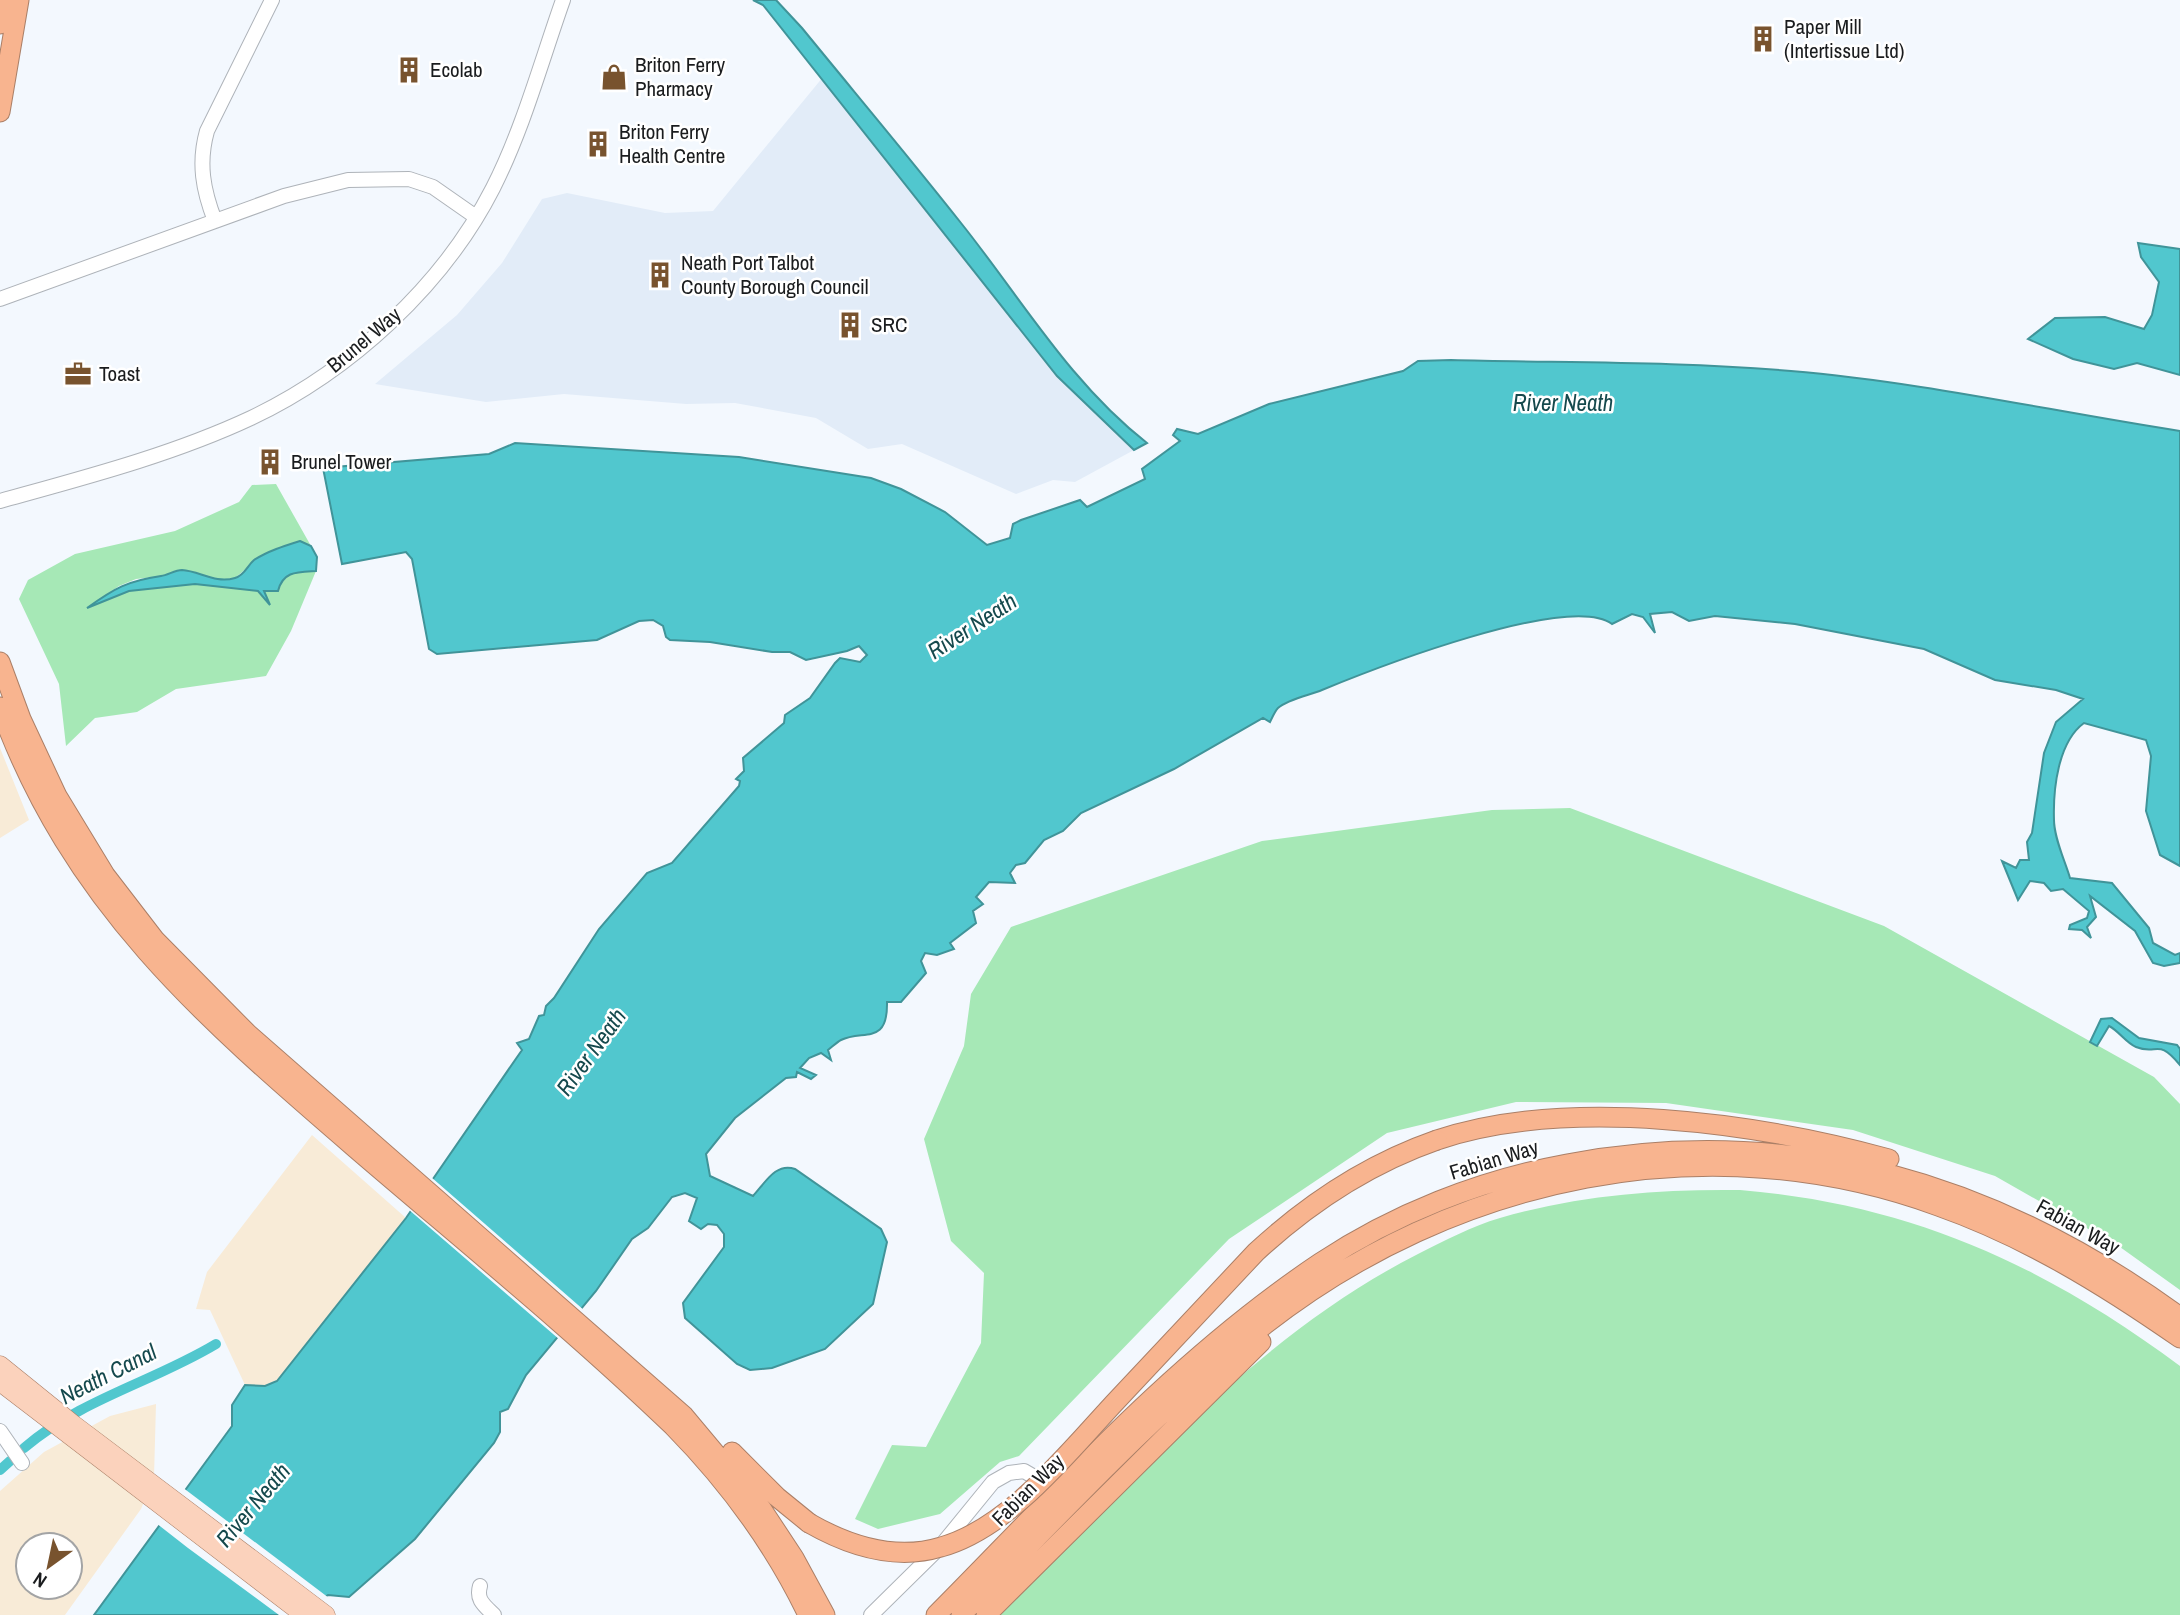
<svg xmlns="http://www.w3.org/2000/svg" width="2180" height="1615" font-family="'Archivo Narrow',sans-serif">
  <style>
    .built { fill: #e2ecf8 }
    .industrial { fill: #f8ebd7; fill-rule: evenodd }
    .green { fill: #a6e8b6 }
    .water { fill: #51c7ce; stroke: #409499; stroke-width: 2 }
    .pier { fill: #f3f8fe }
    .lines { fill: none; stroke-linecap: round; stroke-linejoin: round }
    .canal { stroke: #51c7ce; stroke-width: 10 }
    .minor-casing { stroke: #aeb3b9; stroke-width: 16 }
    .major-casing { stroke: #aa7f67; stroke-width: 19 }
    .highway-casing { stroke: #aa7f67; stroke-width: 21 }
    .minor { stroke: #fff; stroke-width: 14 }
    .major { stroke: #fbd2bc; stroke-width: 18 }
    .highway { stroke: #f8b48f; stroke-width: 19 }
    .highway-bridge-casing { stroke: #aa7f67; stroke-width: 21; stroke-linecap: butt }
    .highway-bridge { stroke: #f8b48f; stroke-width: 19 }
    .labels { text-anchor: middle; stroke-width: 5; stroke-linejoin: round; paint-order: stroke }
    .poi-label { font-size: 21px; fill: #1a1c1e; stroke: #fff; text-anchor: start }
    .street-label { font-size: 21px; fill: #1a1c1e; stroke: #fff }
    .water-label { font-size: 23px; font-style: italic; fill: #15494d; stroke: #fff }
  </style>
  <rect width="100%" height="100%" fill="#f3f8fe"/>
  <path class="built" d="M823 77 1057 376 1134 450 1075 482 1053 480 1016 494 902 444 868 449 816 418 735 403 686 404 564 394 486 402 375 384 457 315 502 263 542 199 567 193 665 213 713 211Z"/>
  <path class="industrial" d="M0 748 29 820 0 838Z
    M312 1135 406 1218 277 1381 265 1386 245 1385 210 1310 196 1309 207 1272Z
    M156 1404 154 1477 141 1509 65 1615H0V1491L44 1452 110 1416ZM28 1545H70V1587H28Z"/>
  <path class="green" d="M276 484 311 546 299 541 248 567 235 578 219 580 181 570 164 576 136 579 119 586 91 606 129 591 195 584 258 591 268 601 263 591 291 573 316 571 291 631 266 676 176 689 137 712 95 718 66 746 59 684 19 599 28 580 75 554 175 531 239 502 252 485Z
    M1570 808 1884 926 2154 1077 2180 1104V1290L2120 1247 1995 1176 1853 1130 1666 1103 1516 1102 1387 1133 1229 1239 1019 1456 1000 1462 940 1514 878 1529 855 1519 892 1445 926 1447 981 1343 984 1273 951 1241 924 1139 964 1046 971 994 1011 927 1262 841 1492 810Z
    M1740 1190C1910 1204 2044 1265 2180 1366V1615H1000C1128 1485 1253 1338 1418 1254 1444 1241 1472 1226 1500 1218 1579 1195 1659 1189 1740 1190Z"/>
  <path class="water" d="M753 0H776L802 28C855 93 909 157 961 223 1021 298 1070 383 1147 443L1134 450 1057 376 763 5Z
    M2138 243 2180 249V375L2137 363 2114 369 2073 359 2028 339 2055 318 2105 317 2144 329 2152 315 2159 282 2141 257Z
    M1451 360C1564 363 1678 361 1791 371 1922 382 2050 411 2180 431V866L2160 855 2146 811 2151 756 2146 740 2084 723C2058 742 2053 789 2054 820 2054 838 2065 861 2070 878L2112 883 2149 928 2153 943 2175 955 2180 953V963L2164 966 2153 963 2135 931 2090 896 2096 917 2087 927 2091 938 2082 930 2069 929 2070 925 2087 918 2089 911 2063 889 2051 891 2044 883 2030 881 2018 900 2002 861 2016 868 2020 860H2029L2027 842 2032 833 2044 753 2056 722 2083 699 2056 690 1995 680 1924 649 1795 624 1715 616 1689 621 1672 612 1650 614 1655 633 1643 617 1632 614 1612 624C1569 592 1373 669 1322 690 1310 695 1288 699 1278 708 1275 711 1272 718 1270 722L1263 718 1174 769 1081 813 1063 831 1044 840 1025 863 1016 865 1010 873 1015 883 989 882 976 897 983 904 973 911 976 923 950 943 954 949 937 955 925 953 921 961 926 973 901 1002H887C888 1046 863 1029 841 1040 837 1042 832 1047 828 1050L831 1060 821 1053 809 1058 800 1068 816 1075 811 1079 797 1072 796 1077 786 1078 735 1118 706 1154 710 1176 753 1196C765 1183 776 1162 795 1169L881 1229 887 1242 873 1304 825 1349 772 1368 750 1370 737 1364 685 1318 683 1303 724 1247V1234L717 1225 708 1224 701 1229 689 1221 697 1198 685 1193 672 1197 648 1228 632 1239 596 1291 526 1375 508 1409 500 1412V1432L494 1443 415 1539 349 1597 328 1595 298 1615H94L232 1426V1405L245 1385 265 1386 277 1381 406 1218 522 1050 517 1043 529 1039 539 1016 544 1015 546 1006 554 998 599 929 647 873 672 863 739 786 740 781 736 779 744 771 743 758 784 723 785 715 810 698 835 663 840 658 860 662 867 655 859 646 847 651 806 660 790 652H772L710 642 670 640 666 637 663 626 653 620 639 621 597 640 437 654 429 649 412 559 406 552 342 564 323 468 489 454 515 443 739 457 871 478 901 489 945 512 987 545 1010 538 1013 524 1021 520 1080 500 1087 507 1145 479 1142 469 1180 441 1173 435 1177 429 1198 434 1269 404 1403 371 1418 361Z
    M300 541 311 546 317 557 316 571C297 572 283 571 278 591H264L270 605 258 591 195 584 129 591 87 608C115 588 127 581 161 576 168 575 175 570 182 570 200 571 215 584 235 578 245 575 247 566 254 560 268 551 284 546 300 541Z
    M2112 1018 2139 1038 2177 1045 2180 1049V1065C2157 1037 2158 1056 2136 1047 2126 1043 2119 1031 2109 1026L2097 1046 2090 1042 2101 1019Z"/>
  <path class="pier" d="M431 1177 585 1311 560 1340 408 1209Z
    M182 1487 329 1598 304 1615H279L188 1548 156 1523Z"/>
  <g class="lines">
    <path class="canal" d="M24 1448C81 1399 153 1382 216 1344
      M0 1470 10 1461"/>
    <g class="minor-casing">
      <path id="minor" d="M215 221C203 190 198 163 207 131L272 0
        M0 299 284 196 348 180 409 179 433 187 476 217
        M0 501C83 478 172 455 251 418 350 371 443 286 493 188 523 129 541 62 563 0
        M0 1431 22 1463
        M480 1586C476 1600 484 1605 494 1615
        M871 1615 940 1547 993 1482 1009 1473 1024 1471 1048 1485"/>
    </g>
    <g class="major-casing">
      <path id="major" d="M0 1365 73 1424 326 1615
        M0 1382 304 1615"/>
    </g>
    <g class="highway-casing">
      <path id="highway" d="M0 24 3 0
        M0 112 19 0
        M0 662 21 719 57 796 105 875 155 940 247 1033 684 1416 761 1508 794 1558 825 1615
        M0 707C71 903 202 1016 354 1147 461 1239 571 1328 673 1426 727 1481 775 1546 808 1615
        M1437 1140C1568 1096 1758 1123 1889 1159
        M732 1452 777 1497 809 1523
        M936 1615C1058 1492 1175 1360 1320 1263 1394 1214 1480 1180 1567 1164 1792 1121 1997 1183 2180 1317
        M961 1615C1059 1516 1154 1412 1263 1326 1454 1176 1708 1122 1938 1206 2026 1237 2104 1285 2180 1338
        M986 1615 1261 1342"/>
    </g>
    <use href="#minor" class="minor"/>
    <use href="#major" class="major"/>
    <use href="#highway" class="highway"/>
    <g class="highway-bridge-casing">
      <path id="highway-bridge" d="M809 1523C849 1546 895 1561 941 1547 1010 1528 1070 1450 1118 1399 1164 1350 1210 1301 1256 1252 1309 1203 1368 1164 1437 1140"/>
    </g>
    <use href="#highway-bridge" class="highway-bridge"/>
  </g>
  <defs>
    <g id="building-bare" transform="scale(2.1)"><path d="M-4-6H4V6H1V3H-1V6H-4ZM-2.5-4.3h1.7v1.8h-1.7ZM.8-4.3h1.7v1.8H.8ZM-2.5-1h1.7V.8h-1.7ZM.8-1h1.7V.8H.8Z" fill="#78532e" stroke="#fff" stroke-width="2.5" paint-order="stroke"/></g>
    <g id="shop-bare" transform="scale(2.1)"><path d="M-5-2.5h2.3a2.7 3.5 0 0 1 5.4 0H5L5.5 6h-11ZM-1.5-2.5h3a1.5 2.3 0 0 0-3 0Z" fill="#78532e" stroke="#fff" stroke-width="2.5" paint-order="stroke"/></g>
    <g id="office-bare" transform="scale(2.1)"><path d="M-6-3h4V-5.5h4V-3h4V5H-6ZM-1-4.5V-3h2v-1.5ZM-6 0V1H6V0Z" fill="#78532e" stroke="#fff" stroke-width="2.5" paint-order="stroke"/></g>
  </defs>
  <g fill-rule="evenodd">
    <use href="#building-bare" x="1763" y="39"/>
    <use href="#building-bare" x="409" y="70"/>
    <use href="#shop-bare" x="614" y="77"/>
    <use href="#building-bare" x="598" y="144"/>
    <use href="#building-bare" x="660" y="275"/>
    <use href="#building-bare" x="850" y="325"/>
    <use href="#office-bare" x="78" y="374"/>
    <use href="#building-bare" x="270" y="462"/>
  </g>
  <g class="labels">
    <g class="poi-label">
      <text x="1784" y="34">Paper Mill<tspan x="1784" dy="24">(Intertissue Ltd)</tspan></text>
      <text x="635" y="72">Briton Ferry<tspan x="635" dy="24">Pharmacy</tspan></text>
      <text x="430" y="77">Ecolab</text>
      <text x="619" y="139">Briton Ferry<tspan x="619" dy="24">Health Centre</tspan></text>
      <text x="681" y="270">Neath Port Talbot<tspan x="681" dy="24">County Borough Council</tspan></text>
      <text x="871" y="332">SRC</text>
      <text x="99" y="381">Toast</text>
      <text x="291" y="469">Brunel Tower</text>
    </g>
    <g class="street-label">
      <text transform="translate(364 340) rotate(-40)" y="7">Brunel Way</text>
      <text transform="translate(1494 1160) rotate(-17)" y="7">Fabian Way</text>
      <text transform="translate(2078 1227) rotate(29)" y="7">Fabian Way</text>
      <text transform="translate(1028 1490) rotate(-45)" y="7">Fabian Way</text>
    </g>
    <g class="water-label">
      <text x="1563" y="411">River Neath</text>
      <text transform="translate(972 626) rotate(-33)" y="8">River Neath</text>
      <text transform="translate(591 1052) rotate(-54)" y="8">River Neath</text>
      <text transform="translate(108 1374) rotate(-27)" y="8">Neath Canal</text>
      <text transform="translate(253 1505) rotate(-50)" y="8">River Neath</text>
    </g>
  </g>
  <g transform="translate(49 1566) rotate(213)"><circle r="33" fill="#ffffff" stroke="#a3a4a5" stroke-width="2"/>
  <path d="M0-5L12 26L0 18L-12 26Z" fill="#78532e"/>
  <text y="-10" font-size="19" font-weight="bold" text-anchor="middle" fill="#1a1c1e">N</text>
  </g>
</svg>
